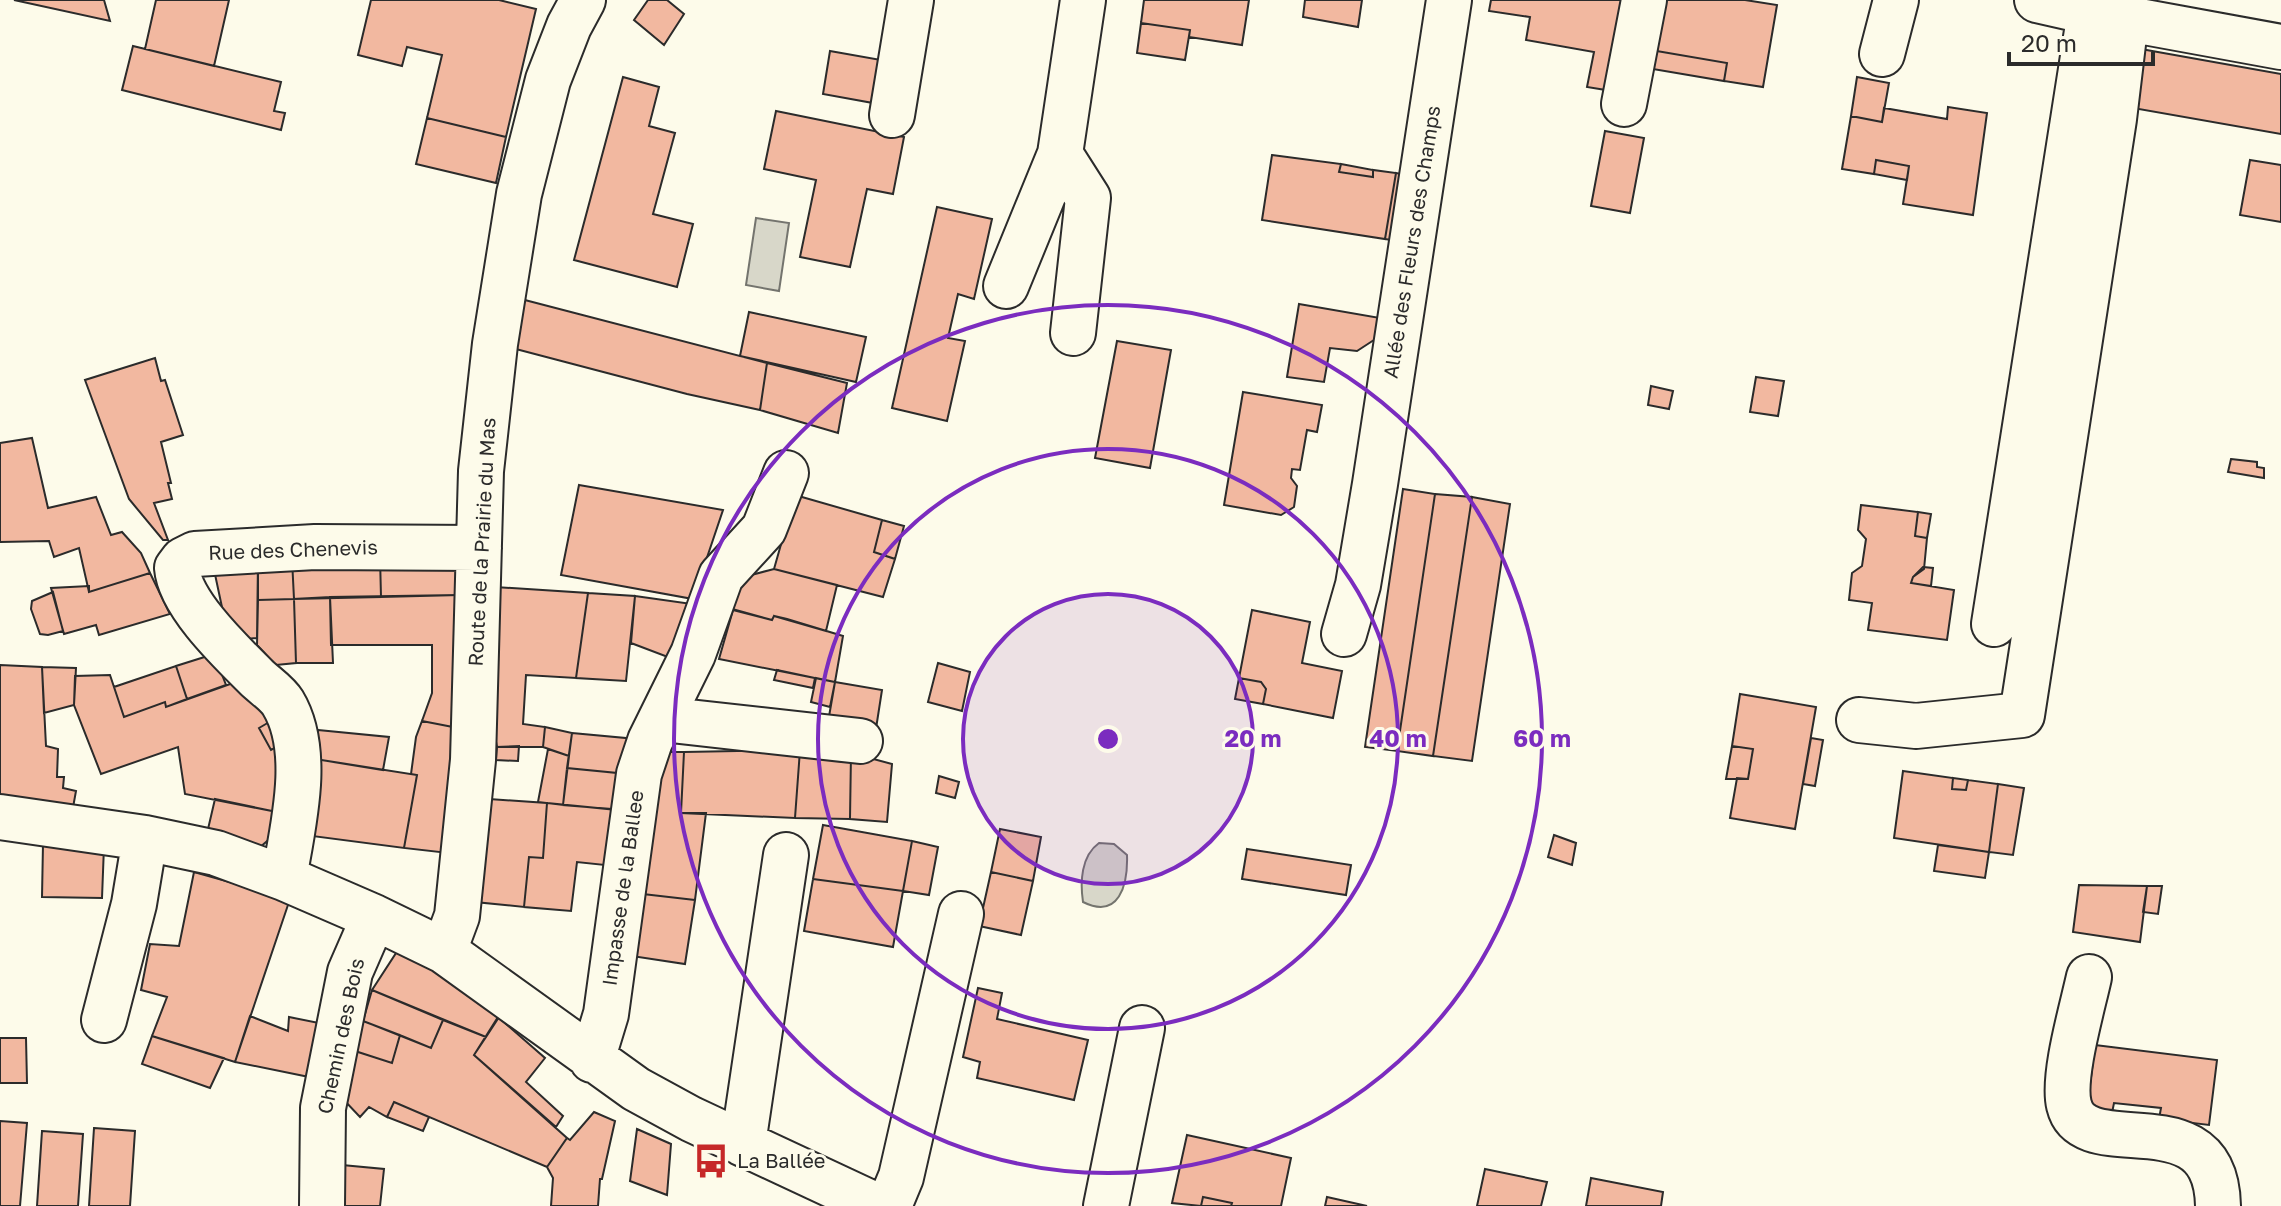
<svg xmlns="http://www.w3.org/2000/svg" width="2281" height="1206" font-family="'Golos Text',sans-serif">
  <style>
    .water { fill: #d8d7c9; stroke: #74746e; stroke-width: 2 }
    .building { fill: #f2b8a0; stroke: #2b2b2b; stroke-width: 2 }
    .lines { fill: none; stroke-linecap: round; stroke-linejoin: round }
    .minor-casing { stroke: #2b2b2b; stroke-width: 48 }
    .minor { stroke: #fdfbea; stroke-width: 44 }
    .ring { fill: none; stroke: #7b2cbf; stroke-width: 4 }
    .labels { text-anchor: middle; stroke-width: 6; stroke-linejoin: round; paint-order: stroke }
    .street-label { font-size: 20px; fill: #2b2b2b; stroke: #fdfbea }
    .poi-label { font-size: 20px; fill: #2b2b2b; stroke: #fdfbea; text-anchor: start }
    .centre { fill: #7b2cbf; stroke: #fdfbea; stroke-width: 4 }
    .ring-label { font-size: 24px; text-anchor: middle; font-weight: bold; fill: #7b2cbf; stroke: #fdfbea; stroke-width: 6; stroke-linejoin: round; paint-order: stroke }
  </style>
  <rect width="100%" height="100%" fill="#fdfbea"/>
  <path class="water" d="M756 218 789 223 779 291 746 285Z
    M1099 843 1114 844 1127 855C1128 885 1119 920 1083 902 1080 882 1081 856 1099 843Z"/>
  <path class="building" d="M14 0H104L110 21Z
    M156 0H229L214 66 145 49Z
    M371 0H499L536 9 506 137 427 118 442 55 407 47 402 66 358 55Z
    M648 0H667L684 14 664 45 634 20Z
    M1144 0H1249L1242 45 1189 37 1190 30 1141 23Z
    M1305 0H1362L1358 27 1303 17Z
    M1491 0H1629L1612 91 1587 87 1594 52 1526 40 1530 17 1489 11Z
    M1652 0H1745L1777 5 1763 87 1724 81 1727 63 1645 49Z
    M1141 23 1190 30 1185 60 1137 53Z
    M133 46 281 82 274 111 285 113 281 130 122 90Z
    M1645 49 1727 63 1724 81 1641 67Z
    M2141 49 2281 74V134L2133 108Z
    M830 51 881 60 873 103 823 94Z
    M623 77 659 87 649 126 675 133 653 214 693 224 677 287 574 260Z
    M1857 77 1889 83 1882 122 1851 116Z
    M1948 107 1987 113 1973 215 1903 204 1909 166 1876 160 1874 174 1842 169 1851 116 1882 122 1884 108 1947 119Z
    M776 111 904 137 893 194 867 189 850 267 800 257 816 180 764 169Z
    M427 118 506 137 496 183 416 164Z
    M1605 131 1644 138 1630 213 1591 206Z
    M1272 155 1341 164 1339 172 1373 177V170L1396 173 1385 239 1262 220Z
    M1876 160 1909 166 1907 180 1874 174Z
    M2250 160 2281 165V222L2240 215Z
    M1341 164 1373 170V177L1339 172Z
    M1396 173 1401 174 1391 240 1385 239Z
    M937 207 992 219 974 299 958 294 948 338 965 341 947 421 892 408Z
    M521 299 767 363 760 410 687 394 512 348Z
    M1299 304 1380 318 1377 338 1357 351 1330 348 1324 382 1287 377Z
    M749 312 866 337 856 382 740 356Z
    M1117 341 1171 350 1150 468 1095 458Z
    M155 358 161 381 165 380 183 435 161 442 171 483H168L172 499 154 503 168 540H163L129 499 85 380Z
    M767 363 847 383 838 433 760 410Z
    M1756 377 1784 381 1778 416 1750 412Z
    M1651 386 1673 391 1669 409 1648 405Z
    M1243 392 1322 405 1317 432 1307 430 1300 470 1292 469 1291 478 1297 486 1294 507 1281 515 1224 505Z
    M32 438 48 508 96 497 111 535 122 532 141 553 150 573 89 592 79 548 54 557 49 541 0 542V443Z
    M2231 459 2257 462V467L2264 468V478L2228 472Z
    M579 485 723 510 693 599 561 575Z
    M1403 489 1435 494 1397 751 1365 747Z
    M1435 494 1472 497 1433 756 1397 751Z
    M795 495 882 520 874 552 895 559 883 597 774 569Z
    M1472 497 1510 504 1472 761 1433 756Z
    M1861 505 1918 512 1915 536 1927 538 1924 569 1913 577 1911 583 1954 590 1947 640 1868 630 1872 603 1849 600 1852 573 1862 566 1866 539 1858 530Z
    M1918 512 1931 514 1927 538 1915 536Z
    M882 520 904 526 895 559 874 552Z
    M458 556 459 595 381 597 380 557Z
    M380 557 381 597 294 599 292 559Z
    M292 559 294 599 258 600V561Z
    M258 561 257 638 236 640 226 626 213 565Z
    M1923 567 1933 568 1931 586 1911 583 1913 577Z
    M774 569 837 585 826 631 774 616 772 620 725 607 732 580Z
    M150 573 170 614 99 635 96 625 64 634 51 588 89 586V592Z
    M495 587 588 593 576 678 526 675 523 724 545 727 543 747H497L494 731Z
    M53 592 63 631 48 635 40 634 31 609 32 601Z
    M588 593 635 596 626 681 576 678Z
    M459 595 458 728 422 721 432 693V645H331L330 597Z
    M635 596 692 604 673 659 631 643Z
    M330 597 333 663H296L294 599Z
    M294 599 296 663 276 665 257 645 258 600Z
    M733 610 772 620 774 616 787 619 843 636 835 682 719 659Z
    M1252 610 1310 622 1302 663 1342 671 1333 718 1263 704 1266 689 1261 682 1239 678Z
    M214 654 226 685 187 699 176 666Z
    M938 663 970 672 962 711 928 702Z
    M0 665 42 667 46 746 58 749 57 777H64L63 788 76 791 72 813 0 797Z
    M176 666 187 699 166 707 165 702 124 717 114 687Z
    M42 667 76 668 74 705 44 713Z
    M777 670 815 678 813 688 774 680Z
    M110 675 124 717 165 702 166 707 247 678 271 721 259 728 271 750 284 743 282 813 185 794 178 747 101 774 74 705 75 676Z
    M816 678 835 682 830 707 811 702Z
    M1239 678 1261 682 1266 689 1263 704 1235 699Z
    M835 682 882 690 875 735 827 728Z
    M1740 694 1816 707 1795 829 1730 818 1737 778 1748 779 1753 749 1732 746Z
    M271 721 284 743 271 750 259 728Z
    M422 721 458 728 448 853 404 848 417 775 411 774 416 737Z
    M545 727 572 733 569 756 543 747Z
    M318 730 389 737 383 770 315 759Z
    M572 733 636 739 627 774 567 768Z
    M1811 738 1823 740 1815 786 1803 784Z
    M519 746 518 761 496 760 497 747Z
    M1732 746 1753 749 1748 779H1726Z
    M548 749 569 756 563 805 538 802Z
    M800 750 795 818 681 813 684 752Z
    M800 750 851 753 850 819 795 818Z
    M657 752H684L681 813H706L695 900 634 893Z
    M851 753 892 764 887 822 850 819Z
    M315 759 417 775 404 848 312 836Z
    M567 768 627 774 624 810 563 805Z
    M1903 771 1953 778 1952 789 1966 790 1968 780 1998 784 1989 852 1894 838Z
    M939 776 959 782 955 798 936 793Z
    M1953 778 1968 780 1966 790 1952 789Z
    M1998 784 2024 788 2013 855 1989 852Z
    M215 799 282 813 280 830 259 848 208 829Z
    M489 799 547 803 543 858 529 857 524 907 475 902Z
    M547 803 617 810 614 866 577 862 571 911 524 907 529 857 543 858Z
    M823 825 912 841 903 891 813 879Z
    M1000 829 1041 837 1033 881 991 872Z
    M1554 835 1576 843 1572 865 1548 857Z
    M912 841 938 847 929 895 903 891Z
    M43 844 104 846 102 898 42 897Z
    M1938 845 1989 852 1985 878 1934 871Z
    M1247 849 1351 865 1346 895 1242 879Z
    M194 872 290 899 235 1062 152 1036 167 997 141 990 150 944 179 946Z
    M991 872 1033 881 1021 935 979 926Z
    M813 879 903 891 893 947 804 931Z
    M2079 885 2147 886 2140 942 2073 932Z
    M2147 886H2162L2158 914 2143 912Z
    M634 893 695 900 685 964 625 955Z
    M400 947 501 1014 486 1037 372 990Z
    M978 988 1002 993 997 1019 1088 1040 1074 1100 977 1078 980 1062 963 1057Z
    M372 990 443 1020 431 1048 363 1021Z
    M250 1016 288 1031 289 1017 319 1023 314 1078 235 1062Z
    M498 1017 545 1058 526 1082 563 1116 556 1127 474 1055Z
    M443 1020 486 1037 474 1055 567 1138 547 1167 394 1102 387 1117 369 1107 360 1117 342 1098 355 1051 392 1063 400 1035 431 1048Z
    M363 1021 400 1035 392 1063 355 1051Z
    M152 1036 224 1058 210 1088 142 1064Z
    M0 1038H26L27 1083H0Z
    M2095 1045 2217 1060 2209 1125 2159 1119 2161 1108 2114 1103 2112 1113 2087 1110Z
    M394 1102 429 1117 423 1131 387 1117Z
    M594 1112 615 1121 602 1179H600L598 1206H551L553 1178 547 1167 567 1138 570 1140Z
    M0 1121 27 1123 20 1206H0Z
    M94 1128 135 1131 130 1206H89Z
    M637 1129 671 1144 667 1195 630 1181Z
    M42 1131 83 1134 78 1206H37Z
    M1187 1135 1291 1158 1281 1206H1231L1232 1203 1203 1197 1201 1206 1172 1203Z
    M342 1165 384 1169 380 1206H341Z
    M1485 1169 1547 1182 1541 1206H1477Z
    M1591 1178 1663 1192 1661 1206H1586Z
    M1203 1197 1232 1203 1231 1206H1201Z
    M1327 1197 1367 1206H1325Z"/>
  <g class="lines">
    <g class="minor-casing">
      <path id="minor" d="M2037 0 2090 12 2281 47
        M1882 54 1896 0
        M1624 104 1644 0
        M892 115 911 0
        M1006 286 1060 154
        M1073 333 1088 198 1060 154 1083 0
        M1994 624 2090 12
        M1344 634 1358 585 1375 484 1449 0
        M662 719 860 741
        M1859 720 1916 726 2022 715 2114 119 2126 19
        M0 817 145 838 216 853 284 878 374 917 444 951 636 1089 691 1119 877 1206
        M284 878C293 826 312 751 283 703 277 693 264 685 256 677 231 652 180 604 177 568L183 560 195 554 315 547 479 548
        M444 951 457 916 473 760 481 471 495 344 519 194 548 80 569 26 583 0
        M2089 977C2082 1009 2062 1077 2069 1105 2084 1167 2216 1093 2218 1206
        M104 1020 134 904 145 838
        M592 1060 606 1014 639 774 650 741 693 654 721 576 764 529 786 473
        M743 1144 786 855
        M322 1206 323 1108 350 972 374 917
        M889 1206 901 1177 961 914
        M1106 1206 1142 1028"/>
    </g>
    <use href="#minor" class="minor"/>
  </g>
  <circle cx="1108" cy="739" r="145" fill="#7b2cbf" fill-opacity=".12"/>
  <g class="ring">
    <circle cx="1108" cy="739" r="145"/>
    <circle cx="1108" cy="739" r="290"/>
    <circle cx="1108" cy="739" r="434"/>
  </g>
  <defs>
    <g id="bus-bare" transform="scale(2.76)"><path d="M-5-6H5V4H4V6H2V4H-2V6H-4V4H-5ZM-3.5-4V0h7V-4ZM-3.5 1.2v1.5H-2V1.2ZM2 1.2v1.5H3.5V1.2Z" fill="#c62828" stroke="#fdfbea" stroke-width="2.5" paint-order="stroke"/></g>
  </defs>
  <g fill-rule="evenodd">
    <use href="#bus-bare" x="711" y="1161"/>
  </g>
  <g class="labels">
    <g class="street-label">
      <text transform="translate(1412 242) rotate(-81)" y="7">Allée des Fleurs des Champs</text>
      <text transform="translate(482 542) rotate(-87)" y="7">Route de la Prairie du Mas</text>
      <text transform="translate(293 550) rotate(-2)" y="7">Rue des Chenevis</text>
      <text transform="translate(623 888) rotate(-82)" y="7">Impasse de la Ballee</text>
      <text transform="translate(341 1036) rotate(-78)" y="7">Chemin des Bois</text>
    </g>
    <g class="poi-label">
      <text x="737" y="1168">La Ballée</text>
    </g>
  </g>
  <circle cx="1108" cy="739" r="12" class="centre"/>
  <g class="ring-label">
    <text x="1253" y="747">20 m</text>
    <text x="1398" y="747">40 m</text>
    <text x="1542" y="747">60 m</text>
  </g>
  <path d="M2009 52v12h144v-12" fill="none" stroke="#2b2b2b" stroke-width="4"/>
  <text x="2021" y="52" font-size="24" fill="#2b2b2b" stroke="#fdfbea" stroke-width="6" paint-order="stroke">20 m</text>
</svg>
